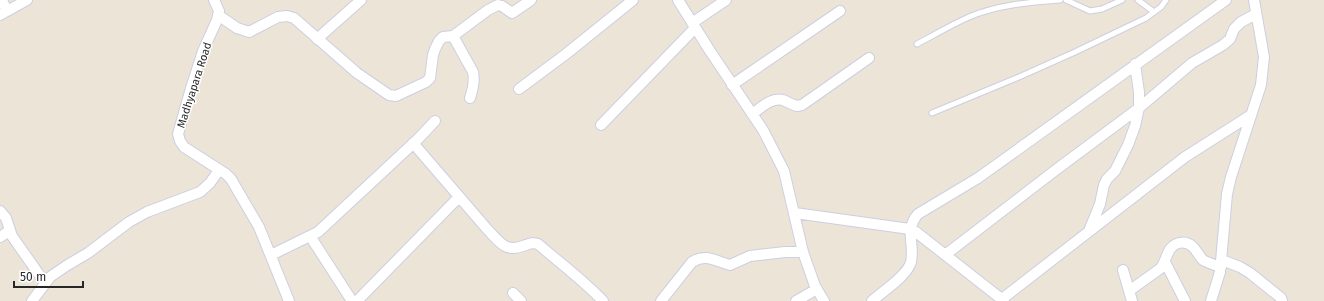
<svg xmlns="http://www.w3.org/2000/svg" width="1324" height="301" font-family="'Fira Sans',sans-serif">
  <style>
    .lines { fill: none; stroke-linecap: round; stroke-linejoin: round }
    .lane-casing { stroke: #cccfe2; stroke-width: 7 }
    .street-casing { stroke: #cccfe2; stroke-width: 12 }
    .lane { stroke: #fff; stroke-width: 5 }
    .street { stroke: #fff; stroke-width: 10 }
    .labels { text-anchor: middle; stroke-width: 3; stroke-linejoin: round; paint-order: stroke }
    .street-label { font-size: 11px; fill: #272727; stroke: #fff }
  </style>
  <rect width="100%" height="100%" fill="#ebe4d7"/>
  <g class="lines">
    <g class="lane-casing">
      <path id="lane" d="M1066 0 1090 11 1102 9 1122 0
        M1138 0 1154 12
        M917 44C934 35 951 25 969 17 997 5 1030 2 1060 0
        M932 113 1019 77 1075 52 1146 18 1161 7 1166 0"/>
    </g>
    <g class="street-casing">
      <path id="street" d="M2 0 7 11
        M214 0 219 11 217 20 203 51 191 88 178 134 180 141 184 147 226 174 231 179 259 227 289 301
        M678 0 710 51 763 130 784 171 803 252 815 286 824 301
        M0 15 27 0
        M218 15 237 28 249 32 278 17 287 16 294 18 357 73 389 95 396 96 426 82 430 78 433 55 435 49 439 41 443 37 453 36 488 10 498 5 502 6 512 13 531 0
        M692 23 726 0
        M453 36 473 72C475 81 473 89 470 98
        M317 39 361 0
        M732 85 840 11
        M519 89 566 54 633 0
        M752 114C761 108 771 97 783 100 788 102 792 105 797 106L802 105 869 58
        M601 125 695 28
        M413 143 487 229C499 241 505 253 523 246 529 244 532 242 538 244 560 263 583 280 603 301
        M0 211 6 218 12 236 45 283
        M795 213 910 229 916 232 1004 301
        M1089 231 1100 204 1104 185 1107 179 1115 171 1128 145 1135 126 1139 108V92L1135 64
        M310 236 352 301
        M0 237 9 231
        M271 255 318 232 418 139 435 121
        M945 255 1057 169 1139 108 1192 63 1223 45 1230 39 1234 29 1241 22 1256 14
        M1222 260 1240 267 1250 273 1281 298 1282 301
        M1165 262 1185 301
        M1123 270 1132 301
        M1129 291 1161 268C1166 261 1166 254 1171 248 1177 241 1187 241 1193 247 1197 251 1199 256 1203 260 1208 263 1215 265 1221 267
        M513 293 521 301
        M1002 299 1185 157 1251 115
        M32 301 50 277 66 266 88 253 129 222 147 212 200 192 210 183 219 170
        M357 301 459 197
        M661 301 692 262C706 253 715 261 730 265L750 256 785 252H803
        M796 301 817 289
        M872 301C883 291 907 276 911 262 915 244 904 230 918 214L978 178 1226 0
        M1211 301 1220 272 1227 194 1231 177 1261 85 1264 57 1254 0"/>
    </g>
    <use href="#lane" class="lane"/>
    <use href="#street" class="street"/>
  </g>
  <g class="labels">
    <g class="street-label">
      <text transform="translate(194 85) rotate(-72)" y="4">Madhyapara Road</text>
    </g>
  </g>
  <path d="M14 281v6h69v-6" fill="none" stroke="#272727" stroke-width="2"/>
  <text x="20" y="281" font-size="12" fill="#272727" stroke="#ffffff" stroke-width="3" paint-order="stroke">50 m</text>
</svg>
